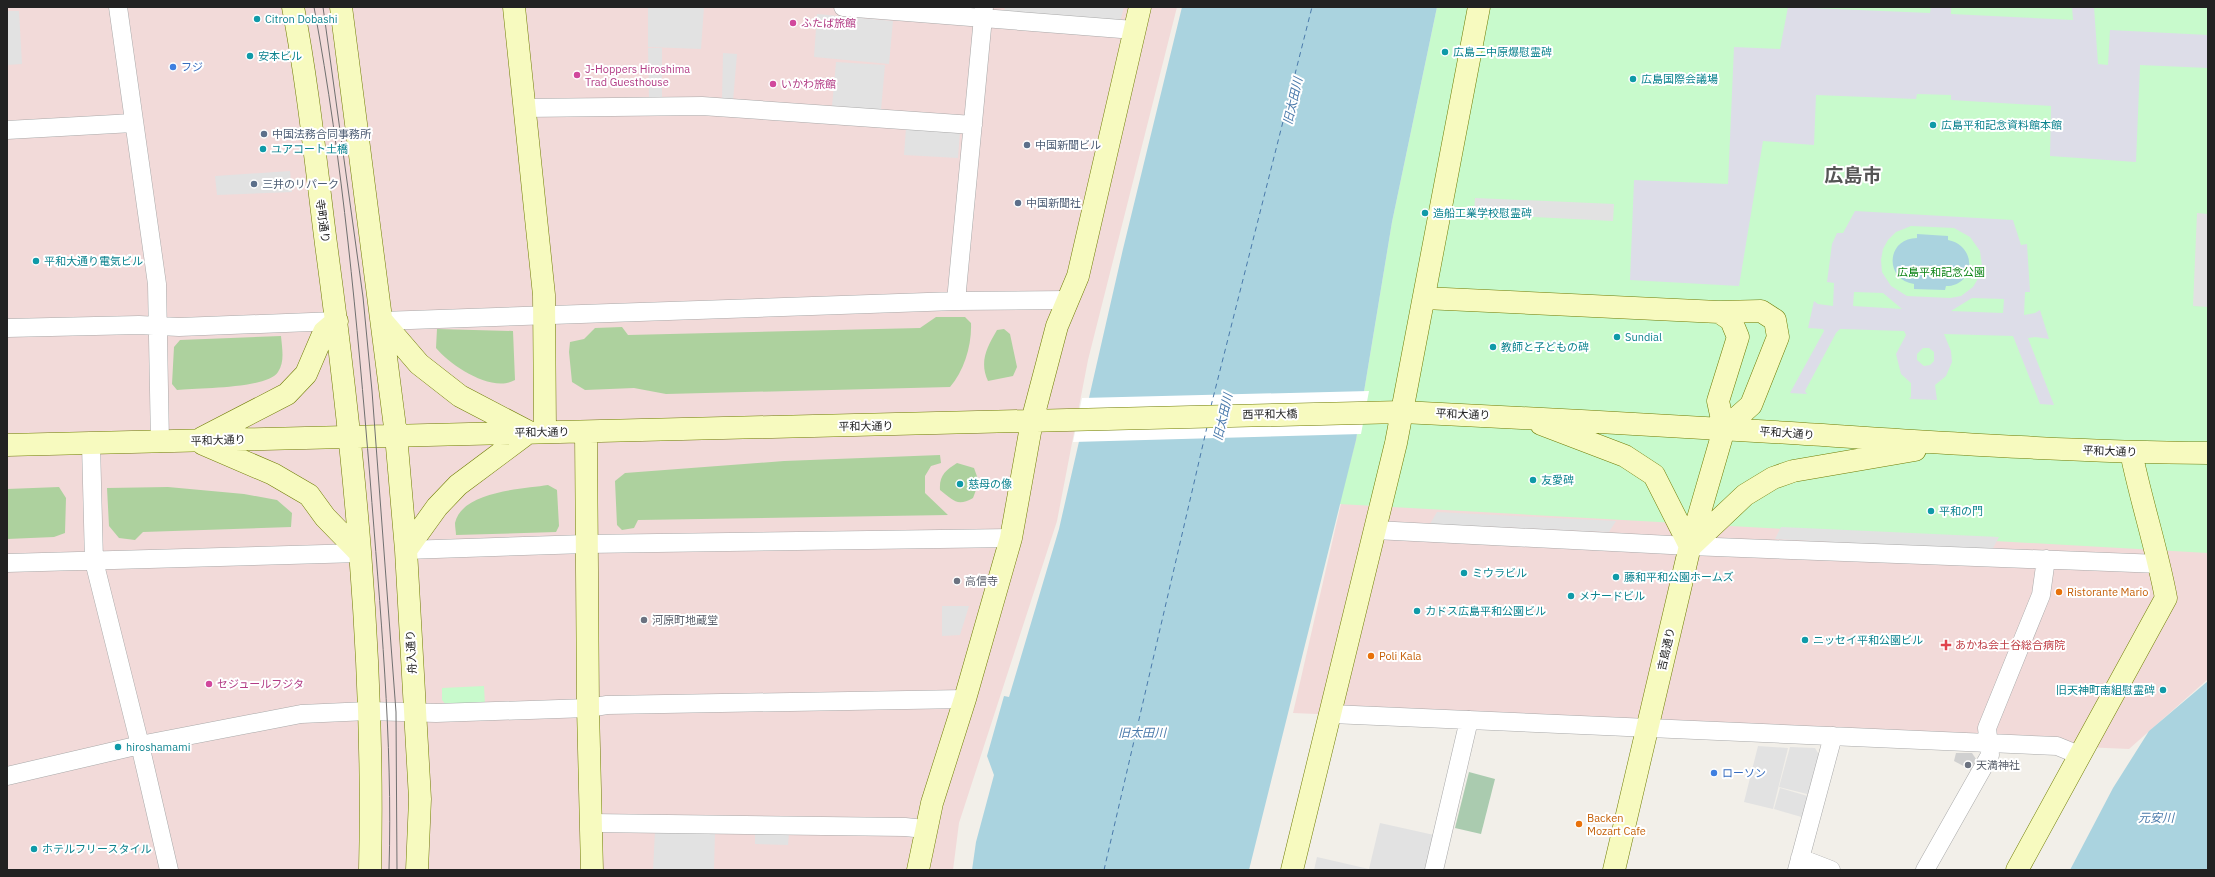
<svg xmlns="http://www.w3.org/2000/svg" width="2215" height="877" font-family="'IBM Plex Sans','Noto Sans JP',sans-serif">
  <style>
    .commercial { fill: #f2dad9 }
    .religious { fill: #d0d0d0 }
    .forest { fill: #add19e }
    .cemetery { fill: #aacbaf }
    .park { fill: #c8facc }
    .parking { fill: #e2e2e2 }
    .plaza { fill: #dddde8; fill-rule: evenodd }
    .water { fill: #aad3df }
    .pier { fill: #fff }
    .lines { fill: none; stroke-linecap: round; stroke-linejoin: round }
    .ferry { stroke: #4a7aab; stroke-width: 1; stroke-dasharray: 5 4; stroke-linecap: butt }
    .street-casing { stroke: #a9a9a9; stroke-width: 19 }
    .secondary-casing { stroke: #707d05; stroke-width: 23 }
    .street { stroke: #fff; stroke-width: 18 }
    .secondary { stroke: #f7fabf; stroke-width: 22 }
    .tram { stroke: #707070; stroke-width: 1 }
    .culture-dot { fill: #0f9aa8; stroke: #fff; stroke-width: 1.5 }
    .hotel-dot { fill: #d1479c; stroke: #fff; stroke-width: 1.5 }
    .shop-dot { fill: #3f7fe0; stroke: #fff; stroke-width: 1.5 }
    .service-dot { fill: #5c6f8a; stroke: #fff; stroke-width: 1.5 }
    .worship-dot { fill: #6b7280; stroke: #fff; stroke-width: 1.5 }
    .food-dot { fill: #e8710a; stroke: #fff; stroke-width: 1.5 }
    .health-dot { fill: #e0444e; stroke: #fff; stroke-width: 1.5 }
    .labels { text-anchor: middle; stroke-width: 4; stroke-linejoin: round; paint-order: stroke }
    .culture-label { font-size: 11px; fill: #0d838f; stroke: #fff; text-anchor: start }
    .hotel-label { font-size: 11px; fill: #b23c85; stroke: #fff; text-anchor: start }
    .shop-label { font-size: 11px; fill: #366cbe; stroke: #fff; text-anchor: start }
    .service-label { font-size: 11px; fill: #4e5e75; stroke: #fff; text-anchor: start }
    .street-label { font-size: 11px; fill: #222; stroke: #fff }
    .park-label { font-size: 11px; fill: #0c8416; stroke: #fff }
    .worship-label { font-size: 11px; fill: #5b616d; stroke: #fff; text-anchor: start }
    .food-label { font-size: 11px; fill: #c56008; stroke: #fff; text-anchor: start }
    .health-label { font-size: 11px; fill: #be3a42; stroke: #fff; text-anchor: start }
    .water-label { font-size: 12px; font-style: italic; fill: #4a7aab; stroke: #fff }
    .town-label { font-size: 19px; font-weight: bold; fill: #555; stroke: #fff }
  </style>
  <rect width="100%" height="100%" fill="#f2efe9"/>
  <path class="commercial" d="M7 7H1177L1088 360 1057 521 959 823 953 870H7Z
    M1362 412 2208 448V679L2129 749 1293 713Z"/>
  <path class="religious" d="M1956 753H1972L1976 759 1971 770 1954 761Z"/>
  <path class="forest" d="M936 317H965L971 323C972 345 964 371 950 387L666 394 634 388 585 390 572 382 569 352 570 342 584 339 595 328 622 327 628 335 920 328Z
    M437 329 513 331 515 380C492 393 451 366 436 348Z
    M1004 329 1010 334 1017 367 1013 376 988 381C979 362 987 347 997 330Z
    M281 336C282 348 285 362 278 372 267 389 198 388 177 390L172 384 174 347 180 340Z
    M940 455 941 463 931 466 925 476V493L948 515 638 520 634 528 622 530 617 525 615 481 625 473 784 461Z
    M957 463 974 468 979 482 973 498C957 507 953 500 940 490 939 475 946 470 957 463Z
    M548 485 557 490 559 526 556 532 456 535C456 532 455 527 455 523 462 491 523 489 548 485Z
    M59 487 66 498 65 533 54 537 7 539V489Z
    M168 487 244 494 277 500 292 513 291 527 143 532 135 540 119 538 109 526 107 488Z"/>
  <path class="cemetery" d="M1469 772 1495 779 1481 834 1455 828Z"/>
  <path class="park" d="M1437 7H2208V553L1339 504 1356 440 1392 222Z
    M484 686 485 705 447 706 442 700V688Z"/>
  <path class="parking" d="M648 7H704L701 49 648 47Z
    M1005 7H1124L1120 22 1004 13Z
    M7 11H19L22 64 7 65Z
    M817 14 893 21 889 64 814 57Z
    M648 48H662V100H649Z
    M723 53 737 54 733 101 722 100Z
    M836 62 885 65 881 110 832 106Z
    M906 128 960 131 958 158 904 155Z
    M290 171 292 192 217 195 215 176Z
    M1475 198 1614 204 1613 221 1474 214Z
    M2197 213 2208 214V307L2193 306Z
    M1437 512 1616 521 1609 532 1430 524Z
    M1781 527 1999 537 1992 550 1775 539Z
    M942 606H969L960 635 942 636Z
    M1758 746 1788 748 1773 809 1744 802Z
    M1790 747 1815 748 1821 758 1811 795 1779 787Z
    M1780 788 1811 797 1805 818 1774 809Z
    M1380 823 1434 835 1426 870H1314L1317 857 1369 869Z
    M655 831 715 832 714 870H653Z
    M755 831 789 833 788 845 755 844Z"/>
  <path class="plaza" d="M1788 7 1930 13 1931 7H1951V14L2073 20 2072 7H2094L2098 64 2108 65 2110 30 2208 35V68L2140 65 2136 162 2050 156 2051 106 1951 100V95L1917 94 1916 99 1816 95 1814 145 1763 141 1739 286 1630 280 1634 180 1728 184 1734 47 1780 49Z
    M1855 211 2013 220 2021 245 2027 244 2030 292H2025L2024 315 2035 313 2040 310 2049 339 2035 337 2028 338 2054 405 2040 404 2013 336 1944 334 1951 351 1952 362 1946 376 1935 385 1937 400 1909 399 1911 397V383L1901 374 1896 354 1906 335 1904 331 1840 329 1836 333 1805 391 1807 394 1790 393 1824 331 1823 329 1808 328 1814 301 1818 304 1833 306 1834 283 1827 282 1832 244 1837 233H1843ZM1911 226 1954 228 1970 237 1980 251 1982 266 1979 277 1973 287 1961 296 1950 298 1907 296 1891 286 1882 272 1881 260 1883 249 1888 240 1896 232ZM1854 292 1883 293 1902 309 1853 306ZM1972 298 2004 299 2003 313 1951 311ZM1923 348H1929L1934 352V361L1930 365 1924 366 1917 360V354Z"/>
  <path class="water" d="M1182 7H1437L1392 222 1356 440 1249 870H972L976 842 994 775 987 756 1004 696 1009 697 1059 529 1123 249Z
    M1917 234 1948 236V240C1978 246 1975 286 1946 286L1945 290 1914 289V284C1884 280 1886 238 1917 238Z
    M2208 681V870H2070L2113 788 2149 731Z"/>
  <path class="pier" d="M1369 391 1361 434 1073 442 1082 398Z"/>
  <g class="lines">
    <path class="ferry" d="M1211 406 1312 7
      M1104 870 1207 427"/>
    <g class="street-casing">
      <path id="street" d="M118 7 157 284 160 443
        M843 7 1134 30
        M524 108 702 106 973 125
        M7 130 133 123
        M956 301 984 7
        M382 321 956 301 1068 300
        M7 328 139 325 179 327 337 321
        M91 444 94 561 140 745 169 870
        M1375 530 1690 546 2160 564
        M406 550 586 544 1011 538
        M7 563 360 553
        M1331 714 2057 746 2079 755
        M7 776 140 745 301 714 368 711 436 713 588 708 607 705 965 699
        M592 823 905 827 925 829
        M1800 858 1831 870
        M1434 870 1469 720
        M1797 870 1833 736
        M1925 870 1990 755 1987 728 2041 595 2046 559"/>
    </g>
    <g class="secondary-casing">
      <path id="secondary" d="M293 7C308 85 316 165 326 244 354 451 375 661 370 870
        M341 7 396 435 406 550 420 799 417 870
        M514 7 544 295 545 432
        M1424 298 1719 312 1761 311 1775 320 1778 337 1751 405 1724 429
        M382 321 419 364 460 396 527 431
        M1541 424 1625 456 1654 475 1690 546
        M586 432 588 708 592 870
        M202 438 287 394 306 374 324 332 337 321
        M203 444 273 474 309 495 325 517 360 553
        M7 445 1402 412C1532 418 1661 425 1791 433 1930 442 2069 452 2208 453
        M1691 546 1745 495 1773 478 1793 471 1915 450
        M406 550 437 507 458 485 529 432
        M918 870 932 803 965 699 1011 538 1032 421 1057 326 1078 276 1140 7
        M1292 870 1396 443 1479 7
        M1614 870 1690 546 1724 429 1718 401 1738 337 1731 320 1719 312
        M2017 870 2166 598C2157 549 2141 501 2131 452"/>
    </g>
    <use href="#street" class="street"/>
    <use href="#secondary" class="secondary"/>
    <path class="tram" d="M314 7C343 163 357 321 370 478 380 609 393 739 389 870
      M323 7 363 297 372 391 396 712 397 870"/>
  </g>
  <g class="culture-dot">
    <circle cx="257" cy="19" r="4"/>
    <circle cx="1445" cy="52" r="4"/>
    <circle cx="250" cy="56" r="4"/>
    <circle cx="1633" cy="79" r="4"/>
    <circle cx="1933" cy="125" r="4"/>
    <circle cx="263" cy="149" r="4"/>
    <circle cx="1425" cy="213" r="4"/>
    <circle cx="36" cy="261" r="4"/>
    <circle cx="1617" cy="337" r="4"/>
    <circle cx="1493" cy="347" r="4"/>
    <circle cx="1533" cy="480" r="4"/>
    <circle cx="960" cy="484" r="4"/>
    <circle cx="1931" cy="511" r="4"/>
    <circle cx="1464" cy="573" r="4"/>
    <circle cx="1616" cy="577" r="4"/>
    <circle cx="1571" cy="596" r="4"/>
    <circle cx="1417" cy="611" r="4"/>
    <circle cx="1805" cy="640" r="4"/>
    <circle cx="2163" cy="690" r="4"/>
    <circle cx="118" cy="747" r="4"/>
    <circle cx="34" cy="849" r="4"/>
  </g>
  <g class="hotel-dot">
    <circle cx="793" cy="23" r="4"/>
    <circle cx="577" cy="75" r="4"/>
    <circle cx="773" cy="84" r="4"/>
    <circle cx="209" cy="684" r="4"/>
  </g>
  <g class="shop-dot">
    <circle cx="173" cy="67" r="4"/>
    <circle cx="1714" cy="773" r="4"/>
  </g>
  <g class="service-dot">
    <circle cx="264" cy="134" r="4"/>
    <circle cx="1027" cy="145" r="4"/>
    <circle cx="254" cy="184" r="4"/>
    <circle cx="1018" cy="203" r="4"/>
  </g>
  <g class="worship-dot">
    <circle cx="957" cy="581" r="4"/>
    <circle cx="644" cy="620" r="4"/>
    <circle cx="1968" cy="765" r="4"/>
  </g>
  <g class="food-dot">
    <circle cx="2059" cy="592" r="4"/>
    <circle cx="1371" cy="656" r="4"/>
    <circle cx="1579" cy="824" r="4"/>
  </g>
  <path class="health-dot" d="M1944 639h4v4h4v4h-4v4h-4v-4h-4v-4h4z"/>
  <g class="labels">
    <g class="culture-label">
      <text x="265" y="23">Citron Dobashi</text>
      <text x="1453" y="56">広島二中原爆慰霊碑</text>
      <text x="258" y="60">安本ビル</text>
      <text x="1641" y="83">広島国際会議場</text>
      <text x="1941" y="129">広島平和記念資料館本館</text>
      <text x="271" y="153">ユアコート土橋</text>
      <text x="1433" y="217">造船工業学校慰霊碑</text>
      <text x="44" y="265">平和大通り電気ビル</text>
      <text x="1625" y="341">Sundial</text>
      <text x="1501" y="351">教師と子どもの碑</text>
      <text x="1541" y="484">友愛碑</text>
      <text x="968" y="488">慈母の像</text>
      <text x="1939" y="515">平和の門</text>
      <text x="1472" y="577">ミウラビル</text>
      <text x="1624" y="581">藤和平和公園ホームズ</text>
      <text x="1579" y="600">メナードビル</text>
      <text x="1425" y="615">カドス広島平和公園ビル</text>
      <text x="1813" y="644">ニッセイ平和公園ビル</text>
      <text x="2155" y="694" text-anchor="end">旧天神町南組慰霊碑</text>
      <text x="126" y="751">hiroshamami</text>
      <text x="42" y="853">ホテルフリースタイル</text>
    </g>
    <g class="hotel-label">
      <text x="801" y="27">ふたば旅館</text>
      <text x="585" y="73">J-Hoppers Hiroshima<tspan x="585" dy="13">Trad Guesthouse</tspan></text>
      <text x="781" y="88">いかわ旅館</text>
      <text x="217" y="688">セジュールフジタ</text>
    </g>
    <g class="shop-label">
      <text x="181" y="71">フジ</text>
      <text x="1722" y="777">ローソン</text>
    </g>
    <g class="service-label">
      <text x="272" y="138">中国法務合同事務所</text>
      <text x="1035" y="149">中国新聞ビル</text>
      <text x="262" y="188">三井のリパーク</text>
      <text x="1026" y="207">中国新聞社</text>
    </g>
    <g class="street-label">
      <text transform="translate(323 221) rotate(82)" y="4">寺町通り</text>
      <text transform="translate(1270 414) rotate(-1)" y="4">西平和大橋</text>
      <text transform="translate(1463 414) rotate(2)" y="4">平和大通り</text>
      <text transform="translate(866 426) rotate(-1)" y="4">平和大通り</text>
      <text transform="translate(542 432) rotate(-1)" y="4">平和大通り</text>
      <text transform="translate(1787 433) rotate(4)" y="4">平和大通り</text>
      <text transform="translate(218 440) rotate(-2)" y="4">平和大通り</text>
      <text transform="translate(2110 451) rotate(2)" y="4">平和大通り</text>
      <text transform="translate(1666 649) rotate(-77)" y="4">吉島通り</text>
      <text transform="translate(411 652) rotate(-93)" y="4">舟入通り</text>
    </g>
    <g class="park-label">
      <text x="1941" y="276">広島平和記念公園</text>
    </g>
    <g class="worship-label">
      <text x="965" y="585">高信寺</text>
      <text x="652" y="624">河原町地蔵堂</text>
      <text x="1976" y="769">天満神社</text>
    </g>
    <g class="food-label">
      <text x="2067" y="596">Ristorante Mario</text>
      <text x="1379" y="660">Poli Kala</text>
      <text x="1587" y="822">Backen<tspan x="1587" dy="13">Mozart Cafe</tspan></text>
    </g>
    <g class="health-label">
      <text x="1955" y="649">あかね会土谷総合病院</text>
    </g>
    <g class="water-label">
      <text transform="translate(1293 101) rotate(-77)" y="4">旧太田川</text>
      <text transform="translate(1223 417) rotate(-77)" y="4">旧太田川</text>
      <text x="1142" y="737">旧太田川</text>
      <text x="2156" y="822">元安川</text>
    </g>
    <g class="town-label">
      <text x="1853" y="182">広島市</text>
    </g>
  </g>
  <rect width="2215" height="877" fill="none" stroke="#222222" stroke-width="16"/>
</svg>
